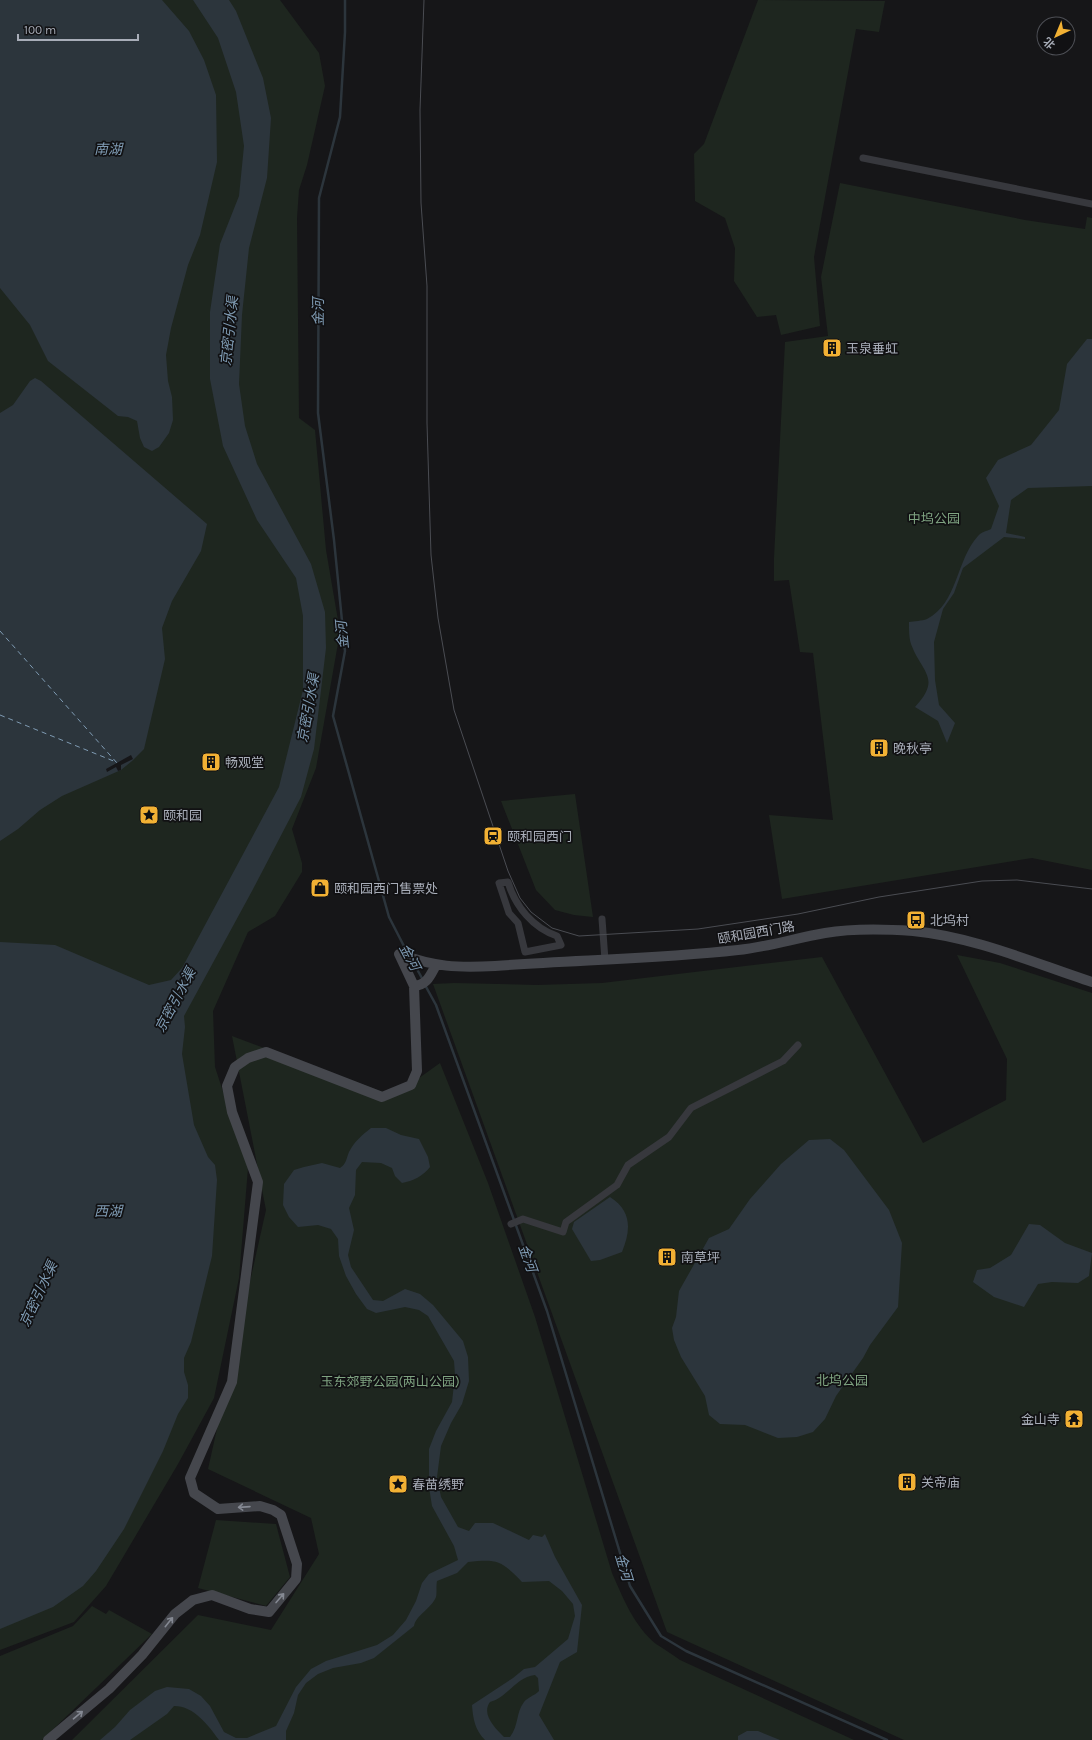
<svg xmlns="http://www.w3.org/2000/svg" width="1092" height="1740" font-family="Karla,'Noto Sans SC',sans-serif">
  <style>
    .green { fill: #1e261f }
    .water { fill: #2c353c; fill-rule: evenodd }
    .pier { fill: #161618 }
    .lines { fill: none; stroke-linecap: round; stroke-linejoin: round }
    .stream { stroke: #2c353c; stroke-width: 2.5 }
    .ferry { stroke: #7f9bb3; stroke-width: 1; stroke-dasharray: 5 4; stroke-linecap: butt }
    .street { stroke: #37383d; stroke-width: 7 }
    .secondary { stroke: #45474d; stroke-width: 10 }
    .tram { stroke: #4a4c52; stroke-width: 1 }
    .oneway { stroke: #858993 }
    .labels { text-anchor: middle; stroke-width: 3.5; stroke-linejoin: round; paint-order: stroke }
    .poi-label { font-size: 13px; fill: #a8adb8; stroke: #111113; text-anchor: start }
    .park-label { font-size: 13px; fill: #7fa381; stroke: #111113 }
    .street-label { font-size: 13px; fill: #a8adb8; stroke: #111113 }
    .water-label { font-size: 14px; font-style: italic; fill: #7f9bb3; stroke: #111113 }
  </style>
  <rect width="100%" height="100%" fill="#161618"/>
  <path class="green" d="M0 0H280L319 53 325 86 307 165 299 190 297 218 299 418 315 430 326 550 340 632 316 768 292 829 302 863V872L275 916 248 932 213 1011 215 1067 248 1168 239 1278 214 1398 178 1464 106 1586 74 1622 0 1650Z
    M758 0 885 1 879 32 856 29 814 257 820 326 781 335 776 315 757 317 734 281 735 248 725 218 695 201 694 154 704 144Z
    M840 183 1025 220 1085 229 1087 217 1092 218V870L1032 858 782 899 769 815 833 820 813 653 800 652 789 580 774 581V558L785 342 828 336 821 277Z
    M575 794 593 917 574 915 555 910 536 890 501 801Z
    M957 955 1000 963 1092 993V1740H904L667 1632 433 984 454 983 537 985 602 983 822 957 923 1143 1006 1100 1007 1059Z
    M232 1036 394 1096 440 1063 488 1183 535 1317 612 1573C623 1598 634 1626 656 1644 664 1649 672 1654 680 1660L854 1740H72L198 1615 271 1630 319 1554 311 1518 208 1469 266 1210Z
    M216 1520 276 1524 290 1577 266 1606 198 1588Z
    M92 1606 106 1614 109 1610 152 1634 42 1740H0V1656L73 1626Z"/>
  <path class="water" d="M0 0H162L189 31 204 60 216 95 217 162 200 235 188 265 171 328 166 355 168 381 172 397 173 420 169 433 159 447 152 451 144 447 140 438 137 421 128 417 118 416 48 361 30 325 0 288Z
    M193 0H229L236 11 263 78 271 118 267 178 249 248 242 315 239 384 245 426 257 464 311 564 325 612 326 648 314 749 301 797 252 891 184 1016 185 1027 182 1054 194 1125 208 1157 215 1165 217 1180 212 1256 191 1342 184 1358V1372L188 1385V1398L178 1414 163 1451 124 1529 96 1571 83 1586 53 1607 0 1629V942L55 945 149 985 171 980 182 968 279 787 303 690V616L296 578 257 520 223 446 210 379V312L220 244 239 196 244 146 236 92 218 38Z
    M1087 339H1092V486L1028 488 1011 500 1006 533 1025 537V539L1004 537 963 568 954 593 943 609 934 642 935 680 939 705 955 723 947 743 938 721 915 707C942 678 922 673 911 644 909 638 909 629 909 622 914 621 922 621 927 619 958 603 956 560 978 536 981 532 987 531 991 529L999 506 986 478 998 460 1031 445 1059 410 1067 364Z
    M35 378 41 381 207 524 201 551 172 601 162 628 165 659 144 749 132 761 121 770 62 796 40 810 18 829 0 841V413L13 405 30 381Z
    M371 1128H386L401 1135 419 1139 428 1157 430 1167C423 1176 413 1181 402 1183L395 1176 392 1168 381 1163 362 1162 356 1170 355 1195 349 1208 354 1230 348 1255 351 1267 373 1300 383 1301 405 1289 420 1294 433 1305 463 1341 468 1357 469 1381 462 1404 451 1423 441 1446 437 1477 441 1497 458 1527 469 1531 475 1523H493L529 1540 533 1535 542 1537 545 1534 555 1557 582 1605 577 1652 560 1662 539 1715 554 1740H485C475 1730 473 1719 472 1705L513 1678 524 1669 535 1667 568 1639 575 1616 573 1604 562 1591 549 1581 522 1582C501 1560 497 1559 468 1562L457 1573 437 1581C436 1586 437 1593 436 1597 431 1609 416 1615 414 1626L374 1658 361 1663 333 1668 318 1674 306 1683 298 1695 294 1713 286 1731V1740H219C208 1725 194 1706 174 1706L167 1714 130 1740H100L115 1727 130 1710 155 1691 167 1687 189 1689 201 1696 210 1706 224 1732 236 1738H247L276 1726 296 1687 311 1669 326 1661 377 1645 393 1635 406 1620 416 1601 422 1583 429 1574 458 1560 454 1546 432 1506 429 1487V1449L436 1431 452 1402 455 1375 454 1361 428 1316 419 1310 405 1307 376 1313 367 1309 356 1294 346 1276 339 1256 338 1239 331 1229 318 1225 298 1227 289 1217 283 1205 284 1184 294 1170 304 1167 322 1163 340 1168C347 1163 346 1159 349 1152 354 1142 362 1135 371 1128ZM535 1675 538 1678 539 1691C534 1696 528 1697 524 1702 516 1712 519 1725 510 1737H504C495 1728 481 1714 490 1702 507 1698 516 1677 535 1675Z
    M830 1139 844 1150 889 1210 902 1243 898 1307 870 1345 863 1358 836 1396 825 1419 813 1432 797 1437 778 1438 745 1425 720 1424 709 1415 705 1396 681 1357 674 1340 672 1328 676 1317 679 1291 709 1238 729 1229 750 1199 781 1164 809 1140Z
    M610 1197C632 1211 631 1230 622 1252L600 1260 591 1261 572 1229 574 1222Z
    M1029 1224 1040 1225 1065 1243 1092 1253 1089 1276 1078 1283 1052 1282 1038 1284 1024 1307 994 1297 973 1282 977 1270 990 1268 1011 1255Z
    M747 1731H758L780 1740H738V1736Z"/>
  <path class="pier" d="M131 755 133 759 121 765V770L118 771 116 767 107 772 106 769Z"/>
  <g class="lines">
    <path class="stream" d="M345 0V32L340 117 319 198 318 413 334 540 345 651 333 716 389 917 408 954
      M413 962 423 980
      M425 985 436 1005 547 1311 630 1586 661 1636 686 1651 887 1740"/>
    <path class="ferry" d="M0 631 117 763
      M0 715 116 762"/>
    <path class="street" d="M863 158 1092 204
      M508 882C515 906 533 928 557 936L561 945 525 952 518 923 509 913 499 883Z
      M602 919 605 960
      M511 1224 523 1219 563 1232 566 1222 617 1185 628 1165 669 1137 691 1108 783 1061 798 1045"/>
    <path class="secondary" d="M399 954C435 967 457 968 495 966 576 960 657 959 738 950 767 947 796 938 825 933 854 928 884 929 913 931 975 937 1034 963 1092 982
      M414 986C427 985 430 976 436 965
      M48 1740 109 1689 142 1655 175 1614 193 1600 212 1595 250 1609 269 1612 296 1579 297 1564 281 1515 273 1510 260 1506 218 1509 194 1493 190 1478 232 1382 258 1182 232 1112 227 1086 235 1067 248 1058 266 1052 382 1097 411 1085 417 1071 414 986 399 954"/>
    <path class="tram" d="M424 0 420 110 421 203 427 286V423L431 555 438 618 454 710 508 871 520 898 531 912 552 928 579 936 698 929 798 914 879 897 982 881 1017 880 1092 889"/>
  </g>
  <defs><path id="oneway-shaft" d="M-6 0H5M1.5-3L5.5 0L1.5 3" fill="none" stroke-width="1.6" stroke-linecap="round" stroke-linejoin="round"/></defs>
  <g class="oneway">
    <use href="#oneway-shaft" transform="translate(244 1507) rotate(176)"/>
    <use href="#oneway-shaft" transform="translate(280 1598) rotate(-49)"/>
    <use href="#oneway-shaft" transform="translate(169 1622) rotate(-51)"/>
    <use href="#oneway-shaft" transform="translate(78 1715) rotate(-40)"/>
  </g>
  <defs>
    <g id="building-square" transform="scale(1)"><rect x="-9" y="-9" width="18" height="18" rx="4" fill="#f2b134" stroke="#111113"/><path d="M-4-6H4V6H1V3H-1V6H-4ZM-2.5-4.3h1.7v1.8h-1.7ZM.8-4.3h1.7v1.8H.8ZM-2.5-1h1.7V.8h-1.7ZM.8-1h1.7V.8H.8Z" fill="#111"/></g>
    <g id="sight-square" transform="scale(1)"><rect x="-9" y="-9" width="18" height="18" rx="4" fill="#f2b134" stroke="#111113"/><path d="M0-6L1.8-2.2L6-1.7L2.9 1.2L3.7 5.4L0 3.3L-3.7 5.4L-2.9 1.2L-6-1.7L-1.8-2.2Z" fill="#111"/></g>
    <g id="station-square" transform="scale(1)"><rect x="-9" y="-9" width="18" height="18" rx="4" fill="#f2b134" stroke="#111113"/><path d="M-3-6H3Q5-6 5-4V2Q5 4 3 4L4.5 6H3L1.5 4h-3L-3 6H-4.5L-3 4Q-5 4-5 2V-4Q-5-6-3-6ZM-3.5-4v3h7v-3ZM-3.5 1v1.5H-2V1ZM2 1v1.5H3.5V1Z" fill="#111"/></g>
    <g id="shop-square" transform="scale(1)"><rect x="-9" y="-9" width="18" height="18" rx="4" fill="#f2b134" stroke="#111113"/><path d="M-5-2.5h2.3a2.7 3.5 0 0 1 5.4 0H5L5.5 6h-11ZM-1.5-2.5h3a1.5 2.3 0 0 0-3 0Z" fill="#111"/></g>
    <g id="bus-square" transform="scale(1)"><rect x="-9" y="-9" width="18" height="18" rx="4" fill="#f2b134" stroke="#111113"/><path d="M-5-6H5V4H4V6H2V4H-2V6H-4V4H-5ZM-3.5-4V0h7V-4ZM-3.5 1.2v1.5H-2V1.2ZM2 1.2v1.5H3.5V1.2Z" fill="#111"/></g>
    <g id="temple-square" transform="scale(1)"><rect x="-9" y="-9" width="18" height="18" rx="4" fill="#f2b134" stroke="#111113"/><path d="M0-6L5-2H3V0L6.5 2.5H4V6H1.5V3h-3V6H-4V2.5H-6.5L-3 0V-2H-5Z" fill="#111"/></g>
  </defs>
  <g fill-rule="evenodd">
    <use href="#building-square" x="832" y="348"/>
    <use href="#building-square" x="879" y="748"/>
    <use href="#building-square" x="211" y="762"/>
    <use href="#sight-square" x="149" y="815"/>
    <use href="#station-square" x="493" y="836"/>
    <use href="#shop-square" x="320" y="888"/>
    <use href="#bus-square" x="916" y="920"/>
    <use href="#building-square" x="667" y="1257"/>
    <use href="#temple-square" x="1074" y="1419"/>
    <use href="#building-square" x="907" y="1482"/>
    <use href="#sight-square" x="398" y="1484"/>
  </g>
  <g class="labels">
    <g class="poi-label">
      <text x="846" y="353">玉泉垂虹</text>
      <text x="893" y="753">晚秋亭</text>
      <text x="225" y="767">畅观堂</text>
      <text x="163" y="820">颐和园</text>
      <text x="507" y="841">颐和园西门</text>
      <text x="334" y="893">颐和园西门售票处</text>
      <text x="930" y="925">北坞村</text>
      <text x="681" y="1262">南草坪</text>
      <text x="1060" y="1424" text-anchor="end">金山寺</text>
      <text x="921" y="1487">关帝庙</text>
      <text x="412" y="1489">春苗绣野</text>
    </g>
    <g class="park-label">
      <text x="934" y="523">中坞公园</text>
      <text x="842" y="1385">北坞公园</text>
      <text x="390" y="1386">玉东郊野公园(两山公园)</text>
    </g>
    <g class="street-label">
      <text transform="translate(756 932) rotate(-10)" y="5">颐和园西门路</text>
    </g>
    <g class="water-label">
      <text x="108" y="154">南湖</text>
      <text transform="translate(318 312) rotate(-90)" y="5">金河</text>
      <text transform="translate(229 331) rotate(-84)" y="5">京密引水渠</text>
      <text transform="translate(342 635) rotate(-95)" y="5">金河</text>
      <text transform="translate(308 708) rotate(-80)" y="5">京密引水渠</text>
      <text transform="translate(410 957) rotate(62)" y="5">金河</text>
      <text transform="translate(175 1000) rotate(-62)" y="5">京密引水渠</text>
      <text x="108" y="1216">西湖</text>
      <text transform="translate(528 1258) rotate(70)" y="5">金河</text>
      <text transform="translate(38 1294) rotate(-65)" y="5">京密引水渠</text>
      <text transform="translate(624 1567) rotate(73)" y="5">金河</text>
    </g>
  </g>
  <g transform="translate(1056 36) rotate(224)"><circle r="19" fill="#111113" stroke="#4d4f55"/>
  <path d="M0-3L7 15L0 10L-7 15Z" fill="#f2b134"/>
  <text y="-6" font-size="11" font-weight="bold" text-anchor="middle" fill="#a8adb8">北</text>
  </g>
  <path d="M18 34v6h120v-6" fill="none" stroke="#a8adb8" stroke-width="2"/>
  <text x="24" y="34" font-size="12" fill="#a8adb8" stroke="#111113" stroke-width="3" paint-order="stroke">100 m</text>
</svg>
